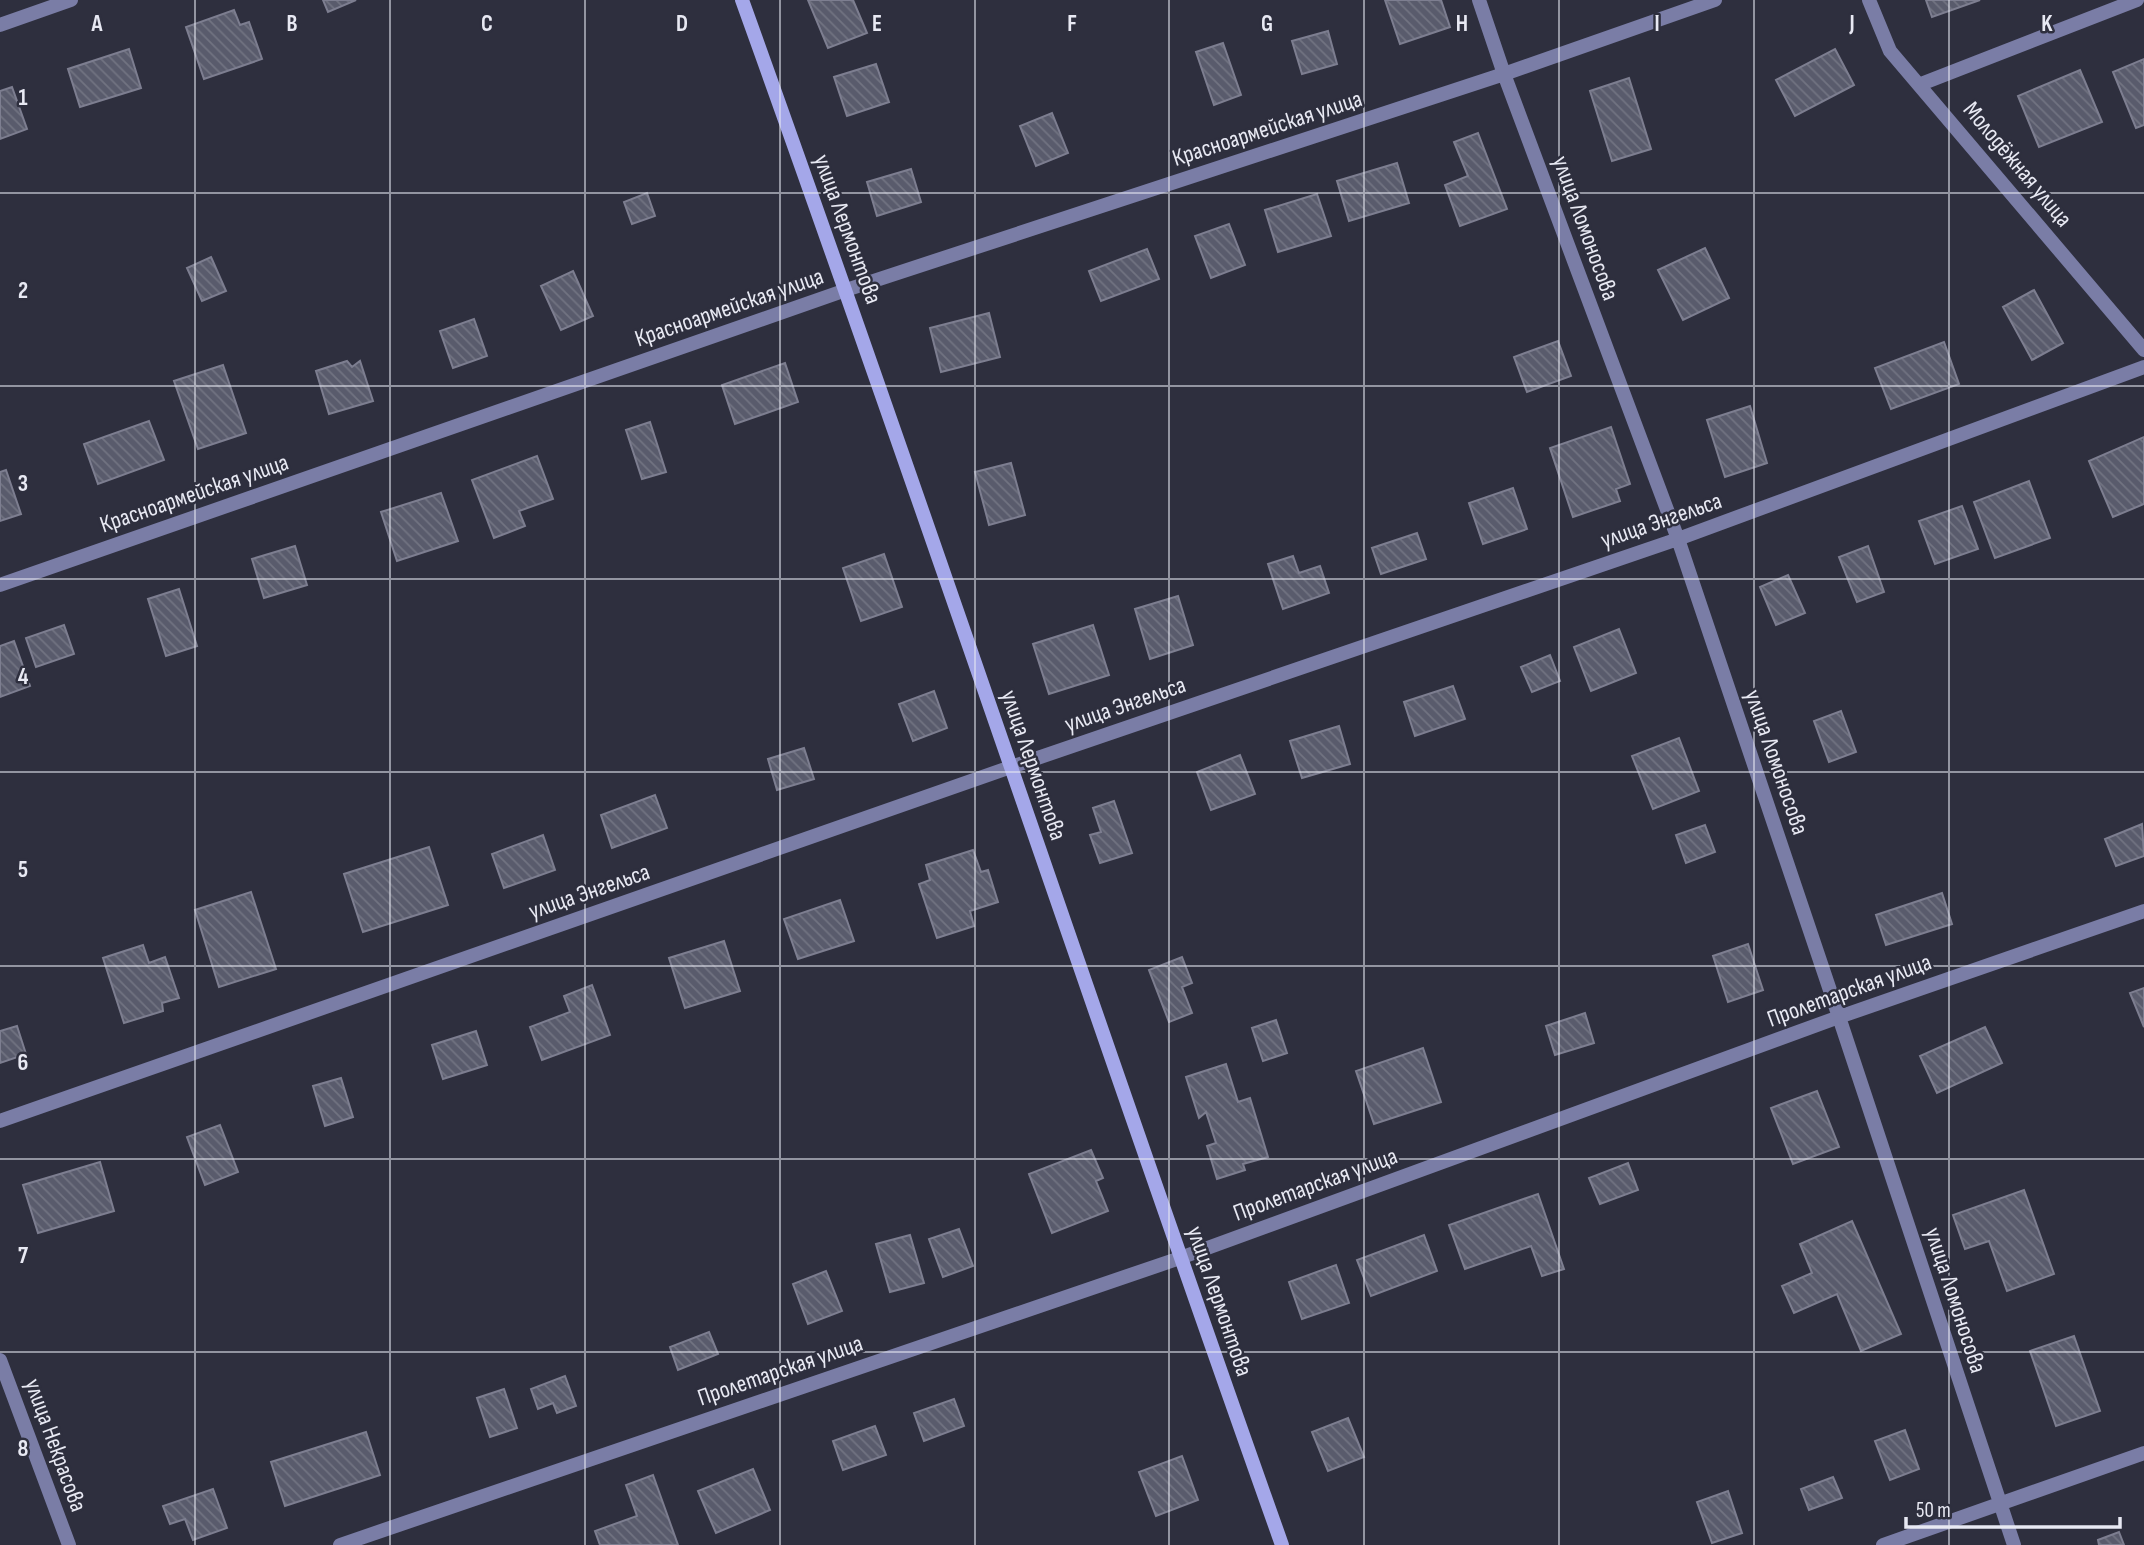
<svg xmlns="http://www.w3.org/2000/svg" width="2144" height="1545" font-family="'Sofia Sans Condensed',sans-serif">
  <style>
    .building { fill: url(#building-back-hatch); stroke: #7d7e90; stroke-width: 2 }
    .lines { fill: none; stroke-linecap: round; stroke-linejoin: round }
    .street { stroke: #7a7da6; stroke-width: 14 }
    .secondary { stroke: #a4a7e9; stroke-width: 14 }
    .grid { fill: none; stroke: #e8e9f3; stroke-width: 2; stroke-opacity: 0.55 }
    .labels { text-anchor: middle; stroke-width: 5; stroke-linejoin: round; paint-order: stroke }
    .street-label { font-size: 24px; fill: #e8e9f3; stroke: #2e2f3e }
    .grid-label { font-size: 23px; text-anchor: middle; font-weight: bold; fill: #e8e9f3; stroke: #2e2f3e; stroke-width: 5; stroke-linejoin: round; paint-order: stroke }
  </style>
  <defs>
    <pattern id="building-back-hatch" width="6" height="6" patternUnits="userSpaceOnUse" patternTransform="scale(1.75)"><rect width="6" height="6" fill="#595b6c"/><path d="M-1 5l2 2M0 0l6 6M5-1l2 2" fill="none" stroke="#717381"/></pattern>
  </defs>
  <rect width="100%" height="100%" fill="#2e2f3e"/>
  <path class="building" d="M323 0H356L328 12Z
    M808 0H853L867 33 828 48Z
    M1385 0H1441L1450 27 1400 44Z
    M1926 0H1980L1932 17Z
    M234 10 240 25 249 22 262 59 204 79 186 27Z
    M1328 31 1337 64 1302 74 1292 41Z
    M1223 43 1241 95 1214 105 1196 52Z
    M129 49 141 88 80 107 68 69Z
    M1835 49 1854 85 1795 116 1776 80Z
    M2144 59V125L2136 128 2113 72Z
    M876 64 889 102 847 116 834 77Z
    M2080 70 2102 122 2039 147 2018 96Z
    M1629 78 1651 149 1612 161 1590 91Z
    M12 87 27 129 0 139V91Z
    M1052 113 1068 153 1036 166 1020 126Z
    M1478 133 1507 209 1460 226 1445 185 1468 176 1454 142Z
    M1397 163 1409 203 1349 221 1337 181Z
    M911 169 921 202 877 216 867 182Z
    M647 193 655 216 632 224 624 202Z
    M1317 194 1331 236 1278 252 1265 210Z
    M1229 224 1245 265 1211 278 1195 236Z
    M1705 248 1729 298 1683 320 1658 270Z
    M1147 249 1159 279 1101 301 1089 271Z
    M211 257 226 291 202 301 187 268Z
    M573 271 593 316 561 330 541 286Z
    M2034 290 2063 343 2032 360 2003 307Z
    M989 313 1000 357 941 372 930 328Z
    M474 319 487 356 453 368 440 331Z
    M1558 341 1571 376 1527 392 1514 357Z
    M1944 342 1959 384 1891 409 1875 368Z
    M347 361 352 367 360 361 373 401 329 414 316 371Z
    M785 363 798 402 735 424 722 385Z
    M223 365 246 433 198 449 174 381Z
    M1750 406 1767 463 1725 477 1707 420Z
    M149 421 164 460 98 484 84 444Z
    M650 422 666 472 642 479 626 430Z
    M1611 427 1630 484 1616 489 1620 501 1573 517 1550 448Z
    M2144 437V504L2113 517 2089 461Z
    M537 456 553 499 519 511 525 526 494 538 472 480Z
    M1011 463 1025 515 989 525 975 472Z
    M6 470 21 514 0 521V472Z
    M2029 481 2050 538 1995 558 1974 502Z
    M1513 488 1527 529 1483 544 1469 503Z
    M441 493 458 541 397 561 381 512Z
    M1962 506 1978 549 1935 564 1919 521Z
    M1417 533 1426 559 1381 574 1372 548Z
    M295 546 307 585 264 598 252 559Z
    M1868 546 1884 592 1857 602 1839 557Z
    M884 554 902 607 861 621 843 568Z
    M1293 556 1299 573 1320 566 1329 593 1283 609 1268 564Z
    M1788 575 1805 613 1776 625 1760 587Z
    M179 589 197 646 166 656 148 599Z
    M1178 596 1193 645 1150 659 1135 609Z
    M64 625 74 654 36 667 26 638Z
    M1093 625 1109 675 1049 694 1033 644Z
    M1619 629 1636 673 1591 691 1574 647Z
    M14 641 30 686 0 697V646Z
    M1550 655 1560 681 1532 692 1521 667Z
    M1453 686 1465 719 1415 736 1404 702Z
    M934 691 947 728 913 741 899 704Z
    M1841 711 1856 752 1829 762 1814 721Z
    M1339 726 1350 764 1302 778 1290 741Z
    M1679 738 1699 791 1653 809 1632 756Z
    M804 748 814 779 777 790 768 759Z
    M1240 755 1255 794 1211 810 1197 772Z
    M655 795 667 828 612 848 601 815Z
    M1114 801 1132 853 1100 863 1090 835 1101 832 1093 808Z
    M2142 824 2144 856 2116 866 2105 839Z
    M1705 825 1715 852 1686 863 1676 835Z
    M543 835 555 870 504 888 492 854Z
    M429 847 448 905 363 932 344 874Z
    M973 850 981 872 988 870 998 902 970 911 974 926 937 938 919 884 930 880 926 865Z
    M251 892 276 969 219 987 195 910Z
    M1942 893 1952 924 1886 945 1876 915Z
    M840 900 854 941 798 959 784 919Z
    M724 941 740 991 685 1008 669 958Z
    M1748 944 1763 990 1728 1002 1713 956Z
    M143 945 149 963 165 957 179 998 162 1003 163 1011 124 1023 103 958Z
    M1182 957 1192 983 1182 987 1192 1013 1169 1022 1149 970Z
    M592 985 610 1035 542 1060 530 1027 570 1012 564 996Z
    M2144 988V1027L2130 993Z
    M1585 1013 1594 1043 1555 1055 1546 1026Z
    M1276 1020 1287 1053 1263 1061 1252 1028Z
    M17 1026 26 1054 0 1063V1031Z
    M1985 1027 2002 1063 1937 1093 1920 1056Z
    M476 1031 487 1065 443 1079 432 1045Z
    M1423 1048 1441 1102 1374 1124 1356 1071Z
    M1226 1064 1238 1102 1250 1098 1268 1157 1243 1164 1245 1170 1217 1179 1207 1146 1216 1143 1206 1112 1199 1118 1186 1077Z
    M341 1078 353 1117 325 1126 313 1086Z
    M1817 1091 1839 1147 1793 1164 1771 1108Z
    M220 1125 238 1172 205 1185 187 1137Z
    M1091 1150 1103 1178 1096 1181 1108 1211 1052 1233 1029 1174Z
    M100 1162 114 1211 38 1233 23 1185Z
    M1628 1163 1638 1190 1600 1204 1589 1178Z
    M2024 1190 2054 1274 2007 1291 1989 1241 1965 1249 1953 1215Z
    M1538 1194 1564 1269 1542 1276 1531 1246 1465 1269 1449 1225Z
    M1852 1221 1901 1334 1861 1351 1837 1294 1794 1313 1782 1286 1812 1273 1800 1244Z
    M959 1229 973 1266 943 1277 929 1239Z
    M910 1235 924 1283 890 1292 876 1244Z
    M1424 1235 1437 1271 1371 1296 1357 1260Z
    M1336 1265 1349 1303 1302 1319 1289 1282Z
    M826 1271 842 1311 808 1324 793 1284Z
    M709 1332 718 1354 678 1370 670 1347Z
    M2074 1336 2100 1411 2056 1426 2030 1351Z
    M565 1376 576 1406 557 1413 553 1403 538 1409 531 1389Z
    M504 1389 517 1428 490 1437 477 1398Z
    M954 1399 964 1426 924 1441 914 1413Z
    M1348 1418 1364 1457 1328 1471 1312 1432Z
    M875 1426 886 1455 843 1470 833 1441Z
    M1905 1430 1919 1469 1890 1480 1875 1441Z
    M366 1432 380 1475 285 1506 271 1462Z
    M1182 1456 1198 1500 1156 1516 1139 1472Z
    M753 1469 770 1510 716 1533 698 1491Z
    M653 1475 678 1545H600L595 1531 637 1516 626 1485Z
    M1833 1477 1842 1498 1809 1510 1801 1489Z
    M213 1489 227 1528 193 1540 185 1519 170 1524 163 1506Z
    M1728 1491 1742 1533 1712 1543 1697 1502Z
    M2119 1532 2124 1545H2099L2098 1540Z"/>
  <g class="lines">
    <path class="street" d="M1479 0 1504 74 1678 539 1839 1017 2014 1545
      M1869 0 1890 51 2144 350
      M0 25 71 0
      M1921 84 2137 0
      M0 585 846 290 1504 74 1715 0
      M0 1121 1011 767 1678 539 2144 367
      M0 1360 69 1545
      M340 1545 1180 1258 1839 1017 2144 911
      M1883 1545 2144 1453"/>
    <path class="secondary" d="M742 0C927 513 1099 1031 1282 1545"/>
  </g>
  <path class="grid" d="M195 0V1545M390 0V1545M585 0V1545M780 0V1545M975 0V1545M1169 0V1545M1364 0V1545M1559 0V1545M1754 0V1545M1949 0V1545M0 193H2144M0 386H2144M0 579H2144M0 772H2144M0 966H2144M0 1159H2144M0 1352H2144"/>
  <g class="labels">
    <g class="street-label">
      <text transform="translate(1267 128) rotate(-18)" y="8">Красноармейская улица</text>
      <text transform="translate(2018 164) rotate(50)" y="8">Молодёжная улица</text>
      <text transform="translate(1586 228) rotate(70)" y="8">улица Ломоносова</text>
      <text transform="translate(848 229) rotate(70)" y="8">улица Лермонтова</text>
      <text transform="translate(729 307) rotate(-19)" y="8">Красноармейская улица</text>
      <text transform="translate(194 493) rotate(-19)" y="8">Красноармейская улица</text>
      <text transform="translate(1661 520) rotate(-19)" y="8">улица Энгельса</text>
      <text transform="translate(1125 704) rotate(-19)" y="8">улица Энгельса</text>
      <text transform="translate(1777 762) rotate(71)" y="8">улица Ломоносова</text>
      <text transform="translate(1034 765) rotate(71)" y="8">улица Лермонтова</text>
      <text transform="translate(589 891) rotate(-19)" y="8">улица Энгельса</text>
      <text transform="translate(1849 990) rotate(-20)" y="8">Пролетарская улица</text>
      <text transform="translate(1315 1184) rotate(-20)" y="8">Пролетарская улица</text>
      <text transform="translate(1956 1300) rotate(72)" y="8">улица Ломоносова</text>
      <text transform="translate(1220 1301) rotate(71)" y="8">улица Лермонтова</text>
      <text transform="translate(780 1370) rotate(-19)" y="8">Пролетарская улица</text>
      <text transform="translate(56 1445) rotate(70)" y="8">улица Некрасова</text>
    </g>
  </g>
  <g class="grid-label">
    <text x="97" y="31">A</text>
    <text x="292" y="31">B</text>
    <text x="487" y="31">C</text>
    <text x="682" y="31">D</text>
    <text x="877" y="31">E</text>
    <text x="1072" y="31">F</text>
    <text x="1267" y="31">G</text>
    <text x="1462" y="31">H</text>
    <text x="1657" y="31">I</text>
    <text x="1852" y="31">J</text>
    <text x="2047" y="31">K</text>
    <text x="23" y="105">1</text>
    <text x="23" y="298">2</text>
    <text x="23" y="491">3</text>
    <text x="23" y="684">4</text>
    <text x="23" y="877">5</text>
    <text x="23" y="1070">6</text>
    <text x="23" y="1263">7</text>
    <text x="23" y="1456">8</text>
  </g>
  <path d="M1906 1517v10h214v-10" fill="none" stroke="#e8e9f3" stroke-width="3.5"/>
  <text x="1916" y="1517" font-size="21" fill="#e8e9f3" stroke="#2e2f3e" stroke-width="5" paint-order="stroke">50 m</text>
</svg>
